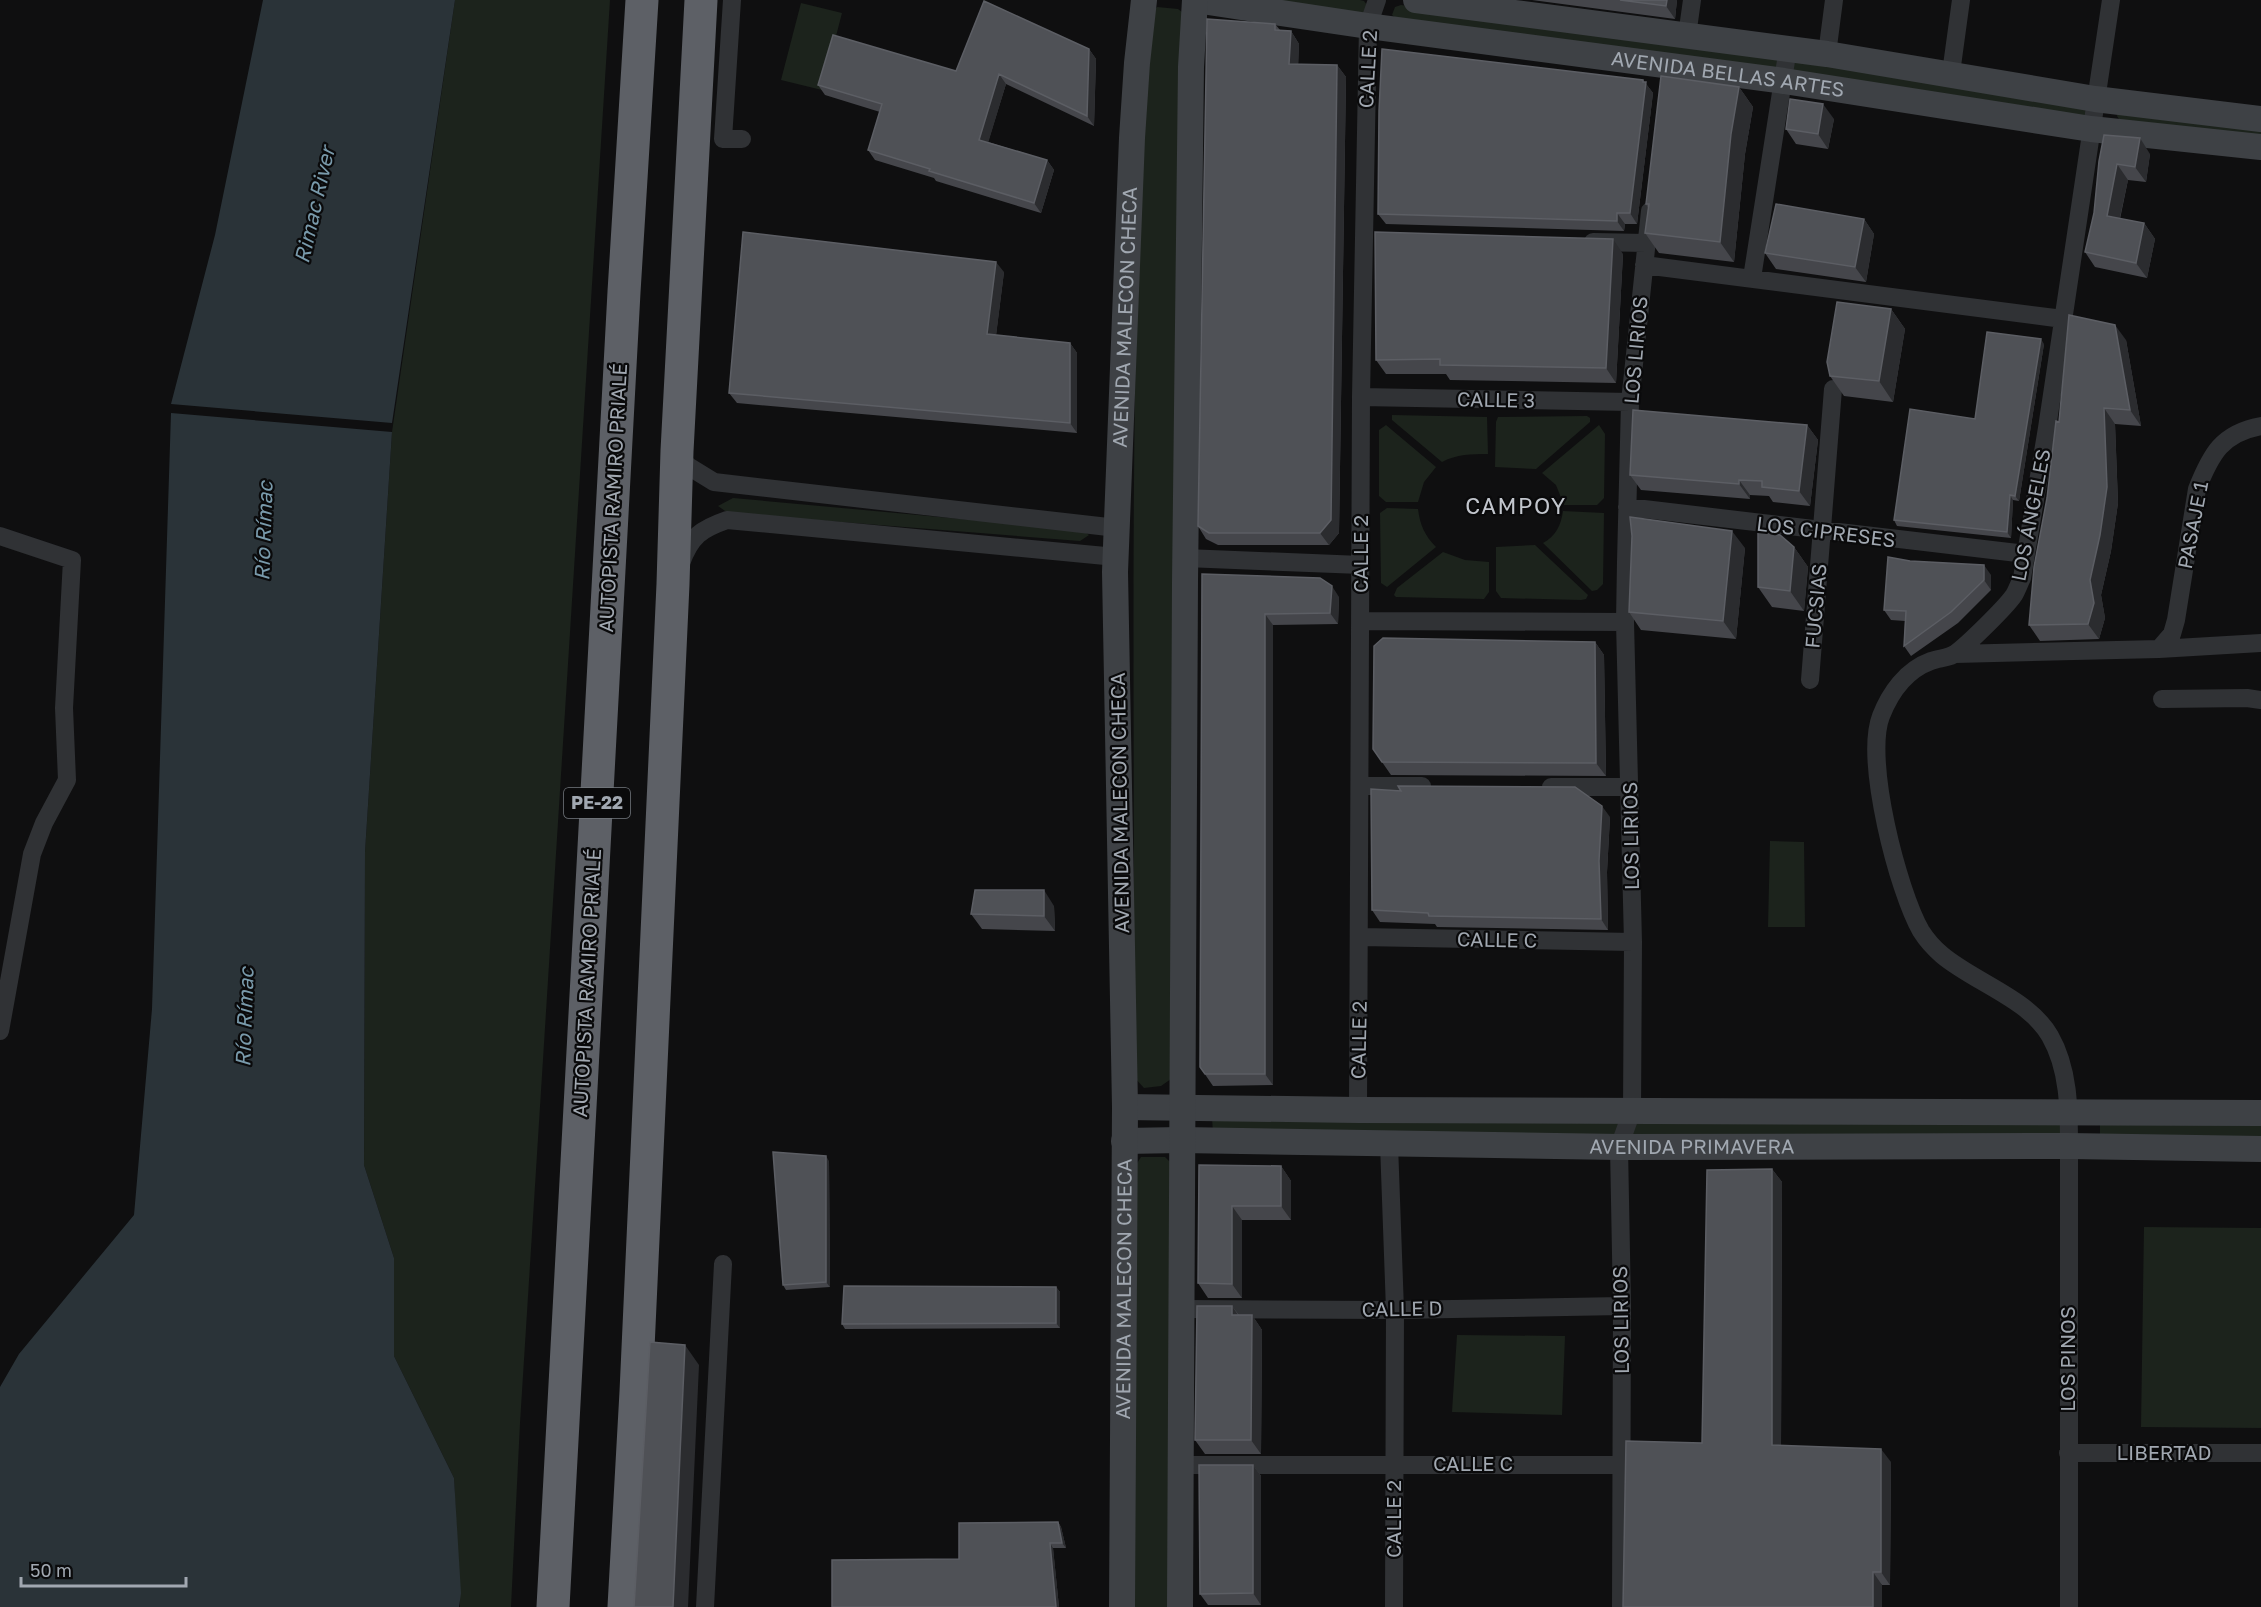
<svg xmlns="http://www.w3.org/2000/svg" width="2261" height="1607" font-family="'Golos Text',sans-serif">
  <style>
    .green { fill: #1c231c }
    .water { fill: #2a3338 }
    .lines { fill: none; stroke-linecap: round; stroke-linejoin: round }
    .street { stroke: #303235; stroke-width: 18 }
    .secondary { stroke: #3e4145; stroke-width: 26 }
    .highway { stroke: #5d6066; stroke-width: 33 }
    .wall { fill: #45464b }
    .shaded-wall { fill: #2b2c2f }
    .building { fill: #4f5156; stroke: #5c5e64; stroke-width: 1.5 }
    .labels { text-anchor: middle; stroke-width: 4.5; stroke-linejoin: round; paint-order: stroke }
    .shield { fill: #0a0a0b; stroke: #74797f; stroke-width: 1.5 }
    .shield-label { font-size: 18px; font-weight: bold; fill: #a1a8b1 }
    .street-label { font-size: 20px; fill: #a1a8b1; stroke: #0a0a0b }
    .water-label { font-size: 21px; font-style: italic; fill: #799aab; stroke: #0a0a0b }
    .quarter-label { font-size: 22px; letter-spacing: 1.5px; fill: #c2c6cd; stroke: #0a0a0b }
  </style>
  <rect width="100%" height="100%" fill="#0f0f10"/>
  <path class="green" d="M455 0H610L520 1423 511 1607H460L454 1478 394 1356V1258L364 1165 365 852 392 432Z
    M1256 0H1360L1364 1 1367 5 1366 12 1361 14Z
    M801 3 842 13 822 90 781 80Z
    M1401 5 1689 44 2093 102 2085 116 1399 21 1392 15 1395 7Z
    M1157 7 1178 9 1186 15 1171 1079 1161 1086 1144 1088 1133 1076C1137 723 1125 369 1150 16Z
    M2119 111 2261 127V140L2121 122 2117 116Z
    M1392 415 1487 417 1488 454C1471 454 1457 454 1442 462L1392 420Z
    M1587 416 1590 418V422L1536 469 1495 467 1496 422 1498 417Z
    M1386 425 1436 467 1424 482 1418 502H1386L1379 496V430Z
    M1599 425 1605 434 1604 498 1597 505H1564L1556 485 1542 473Z
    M733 498 1082 530 1089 535 1080 541 728 513 718 506Z
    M1387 508 1418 509C1420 525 1425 536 1436 547L1387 587 1381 583 1380 513Z
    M1563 511 1604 513 1603 584 1597 590 1592 591 1543 543C1556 536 1561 525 1563 511Z
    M1535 545 1588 595 1586 599 1581 600 1501 598 1496 591V547Z
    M1443 552 1465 560 1489 562V592L1484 599 1396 597 1394 595 1397 588Z
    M1770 841 1804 842 1805 927H1768Z
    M1212 1118 2062 1122V1139L1213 1133Z
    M2100 1124H2261V1141H2100Z
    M1141 1157H1165L1173 1165 1171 1607H1131L1132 1171Z
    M2144 1227 2261 1228V1428L2141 1427Z
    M1457 1335 1565 1336 1562 1415 1452 1412Z"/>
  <path class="water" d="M263 0H455L392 423 171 404 215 235Z
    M171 413 392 432 365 852 364 1165 394 1258V1356L454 1478 461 1593 459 1607H0V1387L19 1354 134 1215 152 1009Z"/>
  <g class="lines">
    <path class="street" d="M732 0 723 139H742
      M1687 36 1692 0
      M1827 54 1834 0
      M1951 73 1961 0
      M1593 242 1646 243
      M1644 265 2063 319
      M1752 278 1788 48
      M1361 397 1630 402
      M677 452 688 466 714 482 1117 528
      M1627 507 2026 554
      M0 536 72 560 64 708 67 780 44 823 32 854 0 1031
      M1185 558 1361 565
      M681 563C691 536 701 529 727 520L1116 557
      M1361 621 1625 622
      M2159 649 2172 634 2176 620 2197 489C2211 454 2222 433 2261 426
      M1955 654 2159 649 2261 643
      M1810 680 1833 389
      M2162 699 2247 698 2261 700
      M1361 786H1422
      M1551 787H1630
      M1361 937 1633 942
      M1358 1110 1361 397 1368 26 1377 0
      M1389 1144 1395 1310 1394 1607
      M1183 1309 1395 1310 1622 1306
      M2068 1453H2261
      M1180 1465H1622
      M705 1607 723 1264
      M1621 1607 1622 1306 1619 1147 1632 1111 1633 942 1625 622 1626 562 1630 402 1650 211
      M2069 1607V1146C2069 1109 2069 1069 2050 1036 2029 999 1974 982 1942 955 1935 949 1926 939 1921 931 1898 891 1864 760 1881 716 1890 693 1906 670 1931 661 1939 658 1950 658 1956 653 1968 644 2006 607 2014 595 2017 590 2019 584 2022 578L2047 428 2111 0"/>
    <g class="secondary">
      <path id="s1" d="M1195 0 1368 26 1784 81 2091 129 2261 147"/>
      <path d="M1416 0 1827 54 2095 99 2261 119"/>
      <path d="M1125 1107 1358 1110 2261 1113"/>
      <path id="s2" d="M1124 1141 1181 1140 1619 1147 2069 1146 2261 1149"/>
      <path id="s3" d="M1122 1607 1125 1107 1115 572 1132 138 1137 63 1144 0"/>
      <path d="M1180 1607 1185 582 1191 67 1195 0"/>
    </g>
    <path class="highway" d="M553 1607 624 292 642 0
      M624 1607 636 1392 673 584 677 451 701 0"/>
  </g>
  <path class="wall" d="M1532 0H1677L1675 19Z
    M1275 24 1280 30 1291 31 1299 44 1298 64 1337 65 1346 77 1339 533 1329 545H1218L1206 539 1198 526Z
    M1089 49 1096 59 1094 126 1006 84 988 142 1047 160 1054 170 1041 213 936 181 934 178 875 160 868 150 880 112 825 95 818 85 956 71Z
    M1643 80 1653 93 1637 224H1625L1624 231 1386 224 1378 214Z
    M1739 87 1753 107 1745 154 1734 262 1659 253 1645 233 1648 208 1646 204Z
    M1834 119 1828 149 1796 144 1786 129Z
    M2150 154 2146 182 2128 180 2120 219 2144 223 2155 239 2147 278 2095 267 2085 252 2094 213 2099 161Z
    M1864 219 1874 234 1866 282 1776 269 1765 253Z
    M1623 254 1616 383 1450 380 1446 374H1386L1376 360Z
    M1004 272 996 335 1070 343 1077 353V433L737 403 729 393Z
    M1891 309 1905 329 1893 402 1844 396 1830 376Z
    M2126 340 2141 426 2115 424 2118 503 2111 551 2101 595 2105 618 2099 639 2040 641 2029 625 2047 498 2059 422Z
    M2044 344 2019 501 2013 500 2011 538 1897 526 1894 520 1975 419Z
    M1807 425 1818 440 1810 506 1773 502 1769 496 1750 495V499L1641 490 1630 475Z
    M1794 547 1808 567 1804 611 1772 607 1758 587Z
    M1745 548 1736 639 1641 630 1629 612Z
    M1910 561 1991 575V590L1958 623 1911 656 1904 646 1905 621 1891 620 1884 610Z
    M1202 574 1339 597 1338 624 1273 625V1085L1213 1086 1200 1067Z
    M1595 642 1604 655 1606 776 1391 775 1373 749Z
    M1610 817 1607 872 1608 930 1437 927 1435 924 1380 922 1372 910Z
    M1054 906 1055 931 982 929 971 914Z
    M829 1161 830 1287 786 1290 783 1285Z
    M1199 1165 1281 1166 1291 1181V1220H1242V1298H1208L1198 1283Z
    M1772 1169 1782 1182 1781 1446 1891 1462 1890 1585H1882L1702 1443Z
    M1056 1287 1060 1292V1328L845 1329 842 1324Z
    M1232 1306 1239 1315H1252L1262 1330 1261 1454H1205L1195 1440Z
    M1253 1465 1261 1476V1605H1208L1200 1594Z
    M1058 1522 1061 1527 1066 1548H1053L1059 1607 959 1559Z"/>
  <path class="shaded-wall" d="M1667 0H1677L1675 19 1666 6Z
    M1291 31 1299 44 1298 76 1289 64Z
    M1089 49 1096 59 1094 126 1087 116Z
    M1337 65 1346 77 1339 533 1329 545 1320 533Z
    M999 74 1006 84 986 150 979 140Z
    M1643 80 1653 93 1637 224 1630 213Z
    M1739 87 1753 107 1745 154 1734 262 1720 242 1731 134Z
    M1823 104 1834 119 1828 149 1818 134Z
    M2140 138 2150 154 2146 182 2135 167Z
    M1047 160 1054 170 1041 213 1034 203Z
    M2117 164 2128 180 2117 231 2107 216Z
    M1617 213 1625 224 1624 231 1617 221Z
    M1864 219 1874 234 1866 282 1855 267Z
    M2144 223 2155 239 2147 278 2136 263Z
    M1613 239 1623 254 1616 383 1606 368Z
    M996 262 1004 272 995 344 987 334Z
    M1891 309 1905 329 1893 402 1879 381Z
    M2115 325 2126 340 2141 426 2130 410Z
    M2041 339 2044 344 2019 501 2015 496Z
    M1070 343 1077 353V433L1070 423Z
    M2104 408 2115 424 2118 503 2111 551 2101 595 2105 618 2099 639 2088 624 2090 580Z
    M1807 425 1818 440 1810 506 1799 491Z
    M1739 480 1750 495V499L1739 484Z
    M2010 495 2013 500 2011 538 2007 532Z
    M1732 531 1745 548 1736 639 1723 621Z
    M1794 547 1808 567 1804 611 1790 591Z
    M1984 565 1991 575V590L1984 580Z
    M1332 586 1339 597 1338 624 1330 613Z
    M1265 614 1273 625V1085L1265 1074Z
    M1595 642 1604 655 1606 776 1596 763Z
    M1602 806 1610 817 1607 872 1608 930 1601 919 1599 861Z
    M1044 890 1054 906 1055 931 1044 916Z
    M826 1156 829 1161 830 1287 826 1282Z
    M1281 1166 1291 1181V1220L1281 1206Z
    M1772 1169 1782 1182 1781 1459 1772 1445Z
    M1232 1206 1242 1220V1298L1232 1284Z
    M1056 1287 1060 1292V1328L1056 1323Z
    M1232 1306 1242 1321 1232 1315Z
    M1252 1315 1262 1330 1261 1454 1251 1440Z
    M685 1345 699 1365 688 1607H673Z
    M1881 1449 1891 1462 1890 1585 1881 1572Z
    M1253 1465 1261 1476V1605L1253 1593Z
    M1058 1522 1061 1527 1066 1548 1062 1543Z
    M1050 1543 1053 1548 1059 1607H1056Z
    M1873 1572 1882 1585V1607H1873Z"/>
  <path class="building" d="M1620 0H1667L1666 6Z
    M984 1 1089 49 1087 116 999 74 979 140 1047 160 1034 203 929 171 930 169 868 150 882 104 818 85 833 35 956 71Z
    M1207 19 1275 24V30L1291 31 1289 64 1337 65 1331 520 1320 533H1209L1198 526Z
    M1382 49 1643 80V82H1646L1630 213H1617V221L1378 214 1379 111Z
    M1661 76 1739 87 1731 134 1720 242 1645 233 1649 204H1646Z
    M1790 99 1823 104 1818 134 1786 129Z
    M2104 135 2140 138 2135 167 2117 164 2107 216 2144 223 2136 263 2085 252 2094 213 2099 161Z
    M1776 204 1864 219 1855 267 1765 253Z
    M743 232 996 262 987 334 1070 343V423L729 393Z
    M1375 232 1613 239 1606 368 1440 365V359L1376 360Z
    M1837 302 1891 309 1879 381 1830 376 1827 362Z
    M2069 315 2115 325 2130 410 2104 408 2107 487 2100 535 2090 580 2094 603 2088 624 2029 625 2034 567 2047 498 2056 421 2059 422Z
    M1987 332 2041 339 2015 496 2010 495 2007 532 1894 520 1910 409 1975 419Z
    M1633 410 1807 425 1799 491 1762 487V481L1739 480V484L1630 475Z
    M1630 517 1732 531 1723 621 1629 612 1632 536Z
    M1758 531 1780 535 1794 547 1790 591 1758 587Z
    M1888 557 1910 561 1984 565V580L1951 612 1904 646 1906 611 1884 610Z
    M1202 574 1320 578 1332 586 1330 613 1265 614V1074H1205L1200 1067Z
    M1383 638 1595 642 1596 763 1382 762 1373 749 1374 646Z
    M1398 786 1575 787 1602 806 1599 861 1601 919 1429 916 1428 913 1372 910 1371 789 1401 791Z
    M975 890H1044V916L971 914Z
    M773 1152 826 1156V1282L783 1285Z
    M1199 1165 1281 1166V1206H1232V1284L1198 1283Z
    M1772 1169V1445L1881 1449V1572H1873V1607H1623L1626 1441 1702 1443 1707 1170Z
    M844 1286 1056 1287V1323L842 1324Z
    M1197 1306H1232V1315H1252L1251 1440H1195Z
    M650 1342 685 1345 673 1607H634Z
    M1199 1465H1253V1593L1200 1594Z
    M1058 1522 1062 1543H1050L1056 1607H832V1560L959 1559V1523Z"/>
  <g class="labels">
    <rect class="shield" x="564" y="788" width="66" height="30" rx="4.5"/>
    <g class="shield-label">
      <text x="597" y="809">PE-22</text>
    </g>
    <g class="street-label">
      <text transform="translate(1368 69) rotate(-87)" y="7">CALLE 2</text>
      <text dy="7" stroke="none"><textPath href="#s1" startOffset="538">AVENIDA BELLAS ARTES</textPath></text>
      <text dy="7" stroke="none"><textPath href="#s3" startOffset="1290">AVENIDA MALECON CHECA</textPath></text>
      <text transform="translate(1636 350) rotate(-85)" y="7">LOS LIRIOS</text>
      <text transform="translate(1496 400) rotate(1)" y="7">CALLE 3</text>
      <text transform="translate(613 498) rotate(-87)" y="7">AUTOPISTA RAMIRO PRIALÉ</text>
      <text transform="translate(2031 515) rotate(-79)" y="7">LOS ÁNGELES</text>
      <text transform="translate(2193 525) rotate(-79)" y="7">PASAJE 1</text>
      <text transform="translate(1826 532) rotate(7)" y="7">LOS CIPRESES</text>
      <text transform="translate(1361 554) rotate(-90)" y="7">CALLE 2</text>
      <text transform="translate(1816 606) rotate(-85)" y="7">FUCSIAS</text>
      <text transform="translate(1120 803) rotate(-91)" y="7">AVENIDA MALECON CHECA</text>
      <text transform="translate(1631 836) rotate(-91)" y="7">LOS LIRIOS</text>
      <text transform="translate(1497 940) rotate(1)" y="7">CALLE C</text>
      <text transform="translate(587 983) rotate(-87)" y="7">AUTOPISTA RAMIRO PRIALÉ</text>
      <text transform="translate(1359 1040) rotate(-89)" y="7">CALLE 2</text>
      <text dy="7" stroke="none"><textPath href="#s2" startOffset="568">AVENIDA PRIMAVERA</textPath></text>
      <text dy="7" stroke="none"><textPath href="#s3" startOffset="318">AVENIDA MALECON CHECA</textPath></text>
      <text transform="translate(1402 1309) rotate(-1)" y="7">CALLE D</text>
      <text transform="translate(1621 1320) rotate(-91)" y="7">LOS LIRIOS</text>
      <text transform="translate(2068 1359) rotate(-90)" y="7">LOS PINOS</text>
      <text x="2164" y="1460">LIBERTAD</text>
      <text x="1473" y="1471">CALLE C</text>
      <text transform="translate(1394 1519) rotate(-90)" y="7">CALLE 2</text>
    </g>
    <g class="water-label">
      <text transform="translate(315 205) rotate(-77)" y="7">Rimac River</text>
      <text transform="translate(264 531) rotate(-88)" y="7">Río Rímac</text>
      <text transform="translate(245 1017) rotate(-88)" y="7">Río Rímac</text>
    </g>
    <g class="quarter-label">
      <text x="1516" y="514">CAMPOY</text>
    </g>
  </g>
  <path d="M21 1577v9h165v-9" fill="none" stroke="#a1a8b1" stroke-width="3"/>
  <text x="30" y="1577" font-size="18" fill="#a1a8b1" stroke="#0a0a0b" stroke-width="4.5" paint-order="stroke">50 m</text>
</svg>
